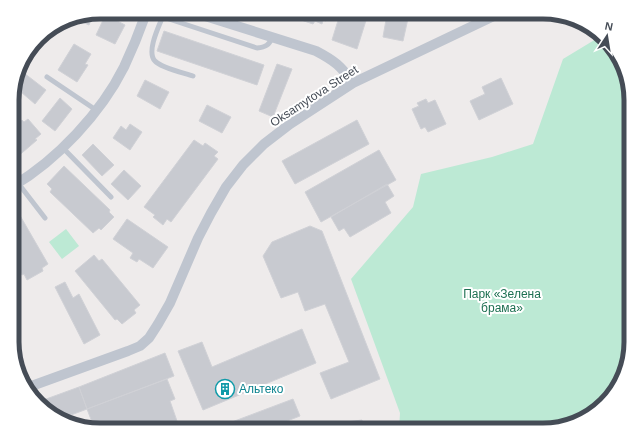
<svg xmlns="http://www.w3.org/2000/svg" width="643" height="442" font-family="Arial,sans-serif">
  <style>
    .green { fill: #bce9d4 }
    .building { fill: #c8cad0; stroke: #d0d1d6 }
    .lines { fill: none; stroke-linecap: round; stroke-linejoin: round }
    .lane { stroke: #bfc5cf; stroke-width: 5 }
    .street { stroke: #bfc5cf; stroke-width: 10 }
    .labels { text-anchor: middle; stroke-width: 4; stroke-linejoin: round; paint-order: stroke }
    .street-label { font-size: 12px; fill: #454c56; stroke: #fff }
    .park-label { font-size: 12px; fill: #1e7052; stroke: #fff }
    .culture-label { font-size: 12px; fill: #0d838f; stroke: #fff; text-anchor: start }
    .rim { fill: none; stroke: #454c56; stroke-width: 5 }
  </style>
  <rect width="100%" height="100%" fill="#eeebeb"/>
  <path class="green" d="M601 36 622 61 631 94V348L613 395 582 421 543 430H399L400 413 351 279 413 207 421 174 492 157 533 144 563 59Z
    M66 229 79 246 62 259 49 242Z"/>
  <path class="building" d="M328 14 326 21 323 20 322 24 315 21 313 24 301 20 302 17 295 15Z
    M340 14H368L357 49 332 40Z
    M387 14H409L403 41 383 37Z
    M105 16H108L125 25 115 44 96 35Z
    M71 17H92L89 25Z
    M164 31 264 65 257 85 157 51Z
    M74 44 91 54 85 64 88 65 77 82 58 70Z
    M28 50 30 52 22 60 24 56Z
    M277 64 292 69 273 117 259 111Z
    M24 73 46 90 35 104 14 86Z
    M501 78 513 104 479 120 470 101 485 94 482 87Z
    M145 80 169 92 160 109 137 96Z
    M60 98 72 109 55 131 42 121Z
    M426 99 428 103 435 100 446 124 428 132 425 127 421 129 412 109 419 106 417 103Z
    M207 105 231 117 222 133 199 121Z
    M28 119 41 134 35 139 37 140 16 158 14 155 13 156V127L22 120 24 122Z
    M357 120 369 144 295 184 282 161Z
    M130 124 142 132 130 150 113 138 121 126 126 130Z
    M194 140 203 146 205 143 218 152 214 156 218 159 171 222 167 219 163 225 153 217 155 215 144 207Z
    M93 144 114 165 102 176 82 155Z
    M379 150 396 180 321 222 305 192Z
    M64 166 110 210 109 212 114 217 101 230 99 228 93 233 50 192 52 189 47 184Z
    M124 170 141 186 128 200 111 184Z
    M387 184 394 196 385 202 391 213 350 237 344 228 339 231 331 217Z
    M13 209 15 214 18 212 48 264 42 268 43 271 27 280 24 274 22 275 13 259Z
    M127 219 168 247 153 268 139 259 137 262 130 258 133 253 113 239Z
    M310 226 322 231 380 379 331 399 320 373 349 362 325 304 305 311 298 292 281 298 263 256 272 242Z
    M94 255 99 261 102 259 140 305 134 310 136 313 122 324 117 319 115 320 75 271Z
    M65 282 73 298 79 294 100 335 84 344 55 287Z
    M302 329 316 363 203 410 178 351 202 342 212 367Z
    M165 353 174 376 87 409 79 387Z
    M167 379 175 399 170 401 177 421 153 430H95L87 409Z
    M79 387 87 409 63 418 47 412 38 402Z
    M293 399 300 416 264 430H226L224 425Z
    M362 420 363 430H333L332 424Z"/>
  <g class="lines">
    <path class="lane" d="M163 16C159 26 146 52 155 61 161 68 184 73 193 76
      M163 17 257 48C266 47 269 45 272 38
      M47 77 96 110
      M62 147 111 197
      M18 183 45 218"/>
    <path class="street" d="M202 15 316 51C335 61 341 66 353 83
      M13 186C57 160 101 113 124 67 132 50 139 33 145 16
      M26 388 128 351 140 346 149 338 158 324 170 303 198 238 211 213 226 187 243 165 264 144 290 124 353 83 500 13"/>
  </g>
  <defs>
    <g id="building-ring" transform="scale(1)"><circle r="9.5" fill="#fff" stroke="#0f9aa8" stroke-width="1.5"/><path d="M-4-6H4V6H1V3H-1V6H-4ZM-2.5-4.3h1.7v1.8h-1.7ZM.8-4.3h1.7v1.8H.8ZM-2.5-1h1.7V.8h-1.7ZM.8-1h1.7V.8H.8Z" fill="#0f9aa8"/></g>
  </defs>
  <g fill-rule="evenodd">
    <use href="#building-ring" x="225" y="389"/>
  </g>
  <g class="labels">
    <g class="street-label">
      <text transform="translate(314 96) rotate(-33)" y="4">Oksamytova Street</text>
    </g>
    <g class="park-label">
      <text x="502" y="298">Парк «Зелена<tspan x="502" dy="14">брама»</tspan></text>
    </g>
    <g class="culture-label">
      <text x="239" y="393">Альтеко</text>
    </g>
  </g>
  <path d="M0 0H643V442H0ZM100 19H543A81 81 0 0 1 624 100V342A81 81 0 0 1 543 423H100A81 81 0 0 1 19 342V100A81 81 0 0 1 100 19Z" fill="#fff" fill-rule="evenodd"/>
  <path class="rim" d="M100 19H543A81 81 0 0 1 624 100V342A81 81 0 0 1 543 423H100A81 81 0 0 1 19 342V100A81 81 0 0 1 100 19Z"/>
  <g transform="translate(607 36) rotate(12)" stroke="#ffffff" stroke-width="3" paint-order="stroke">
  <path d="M0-3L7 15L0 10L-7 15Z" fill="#454c56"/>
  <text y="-6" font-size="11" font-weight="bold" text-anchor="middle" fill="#454c56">N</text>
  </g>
</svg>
